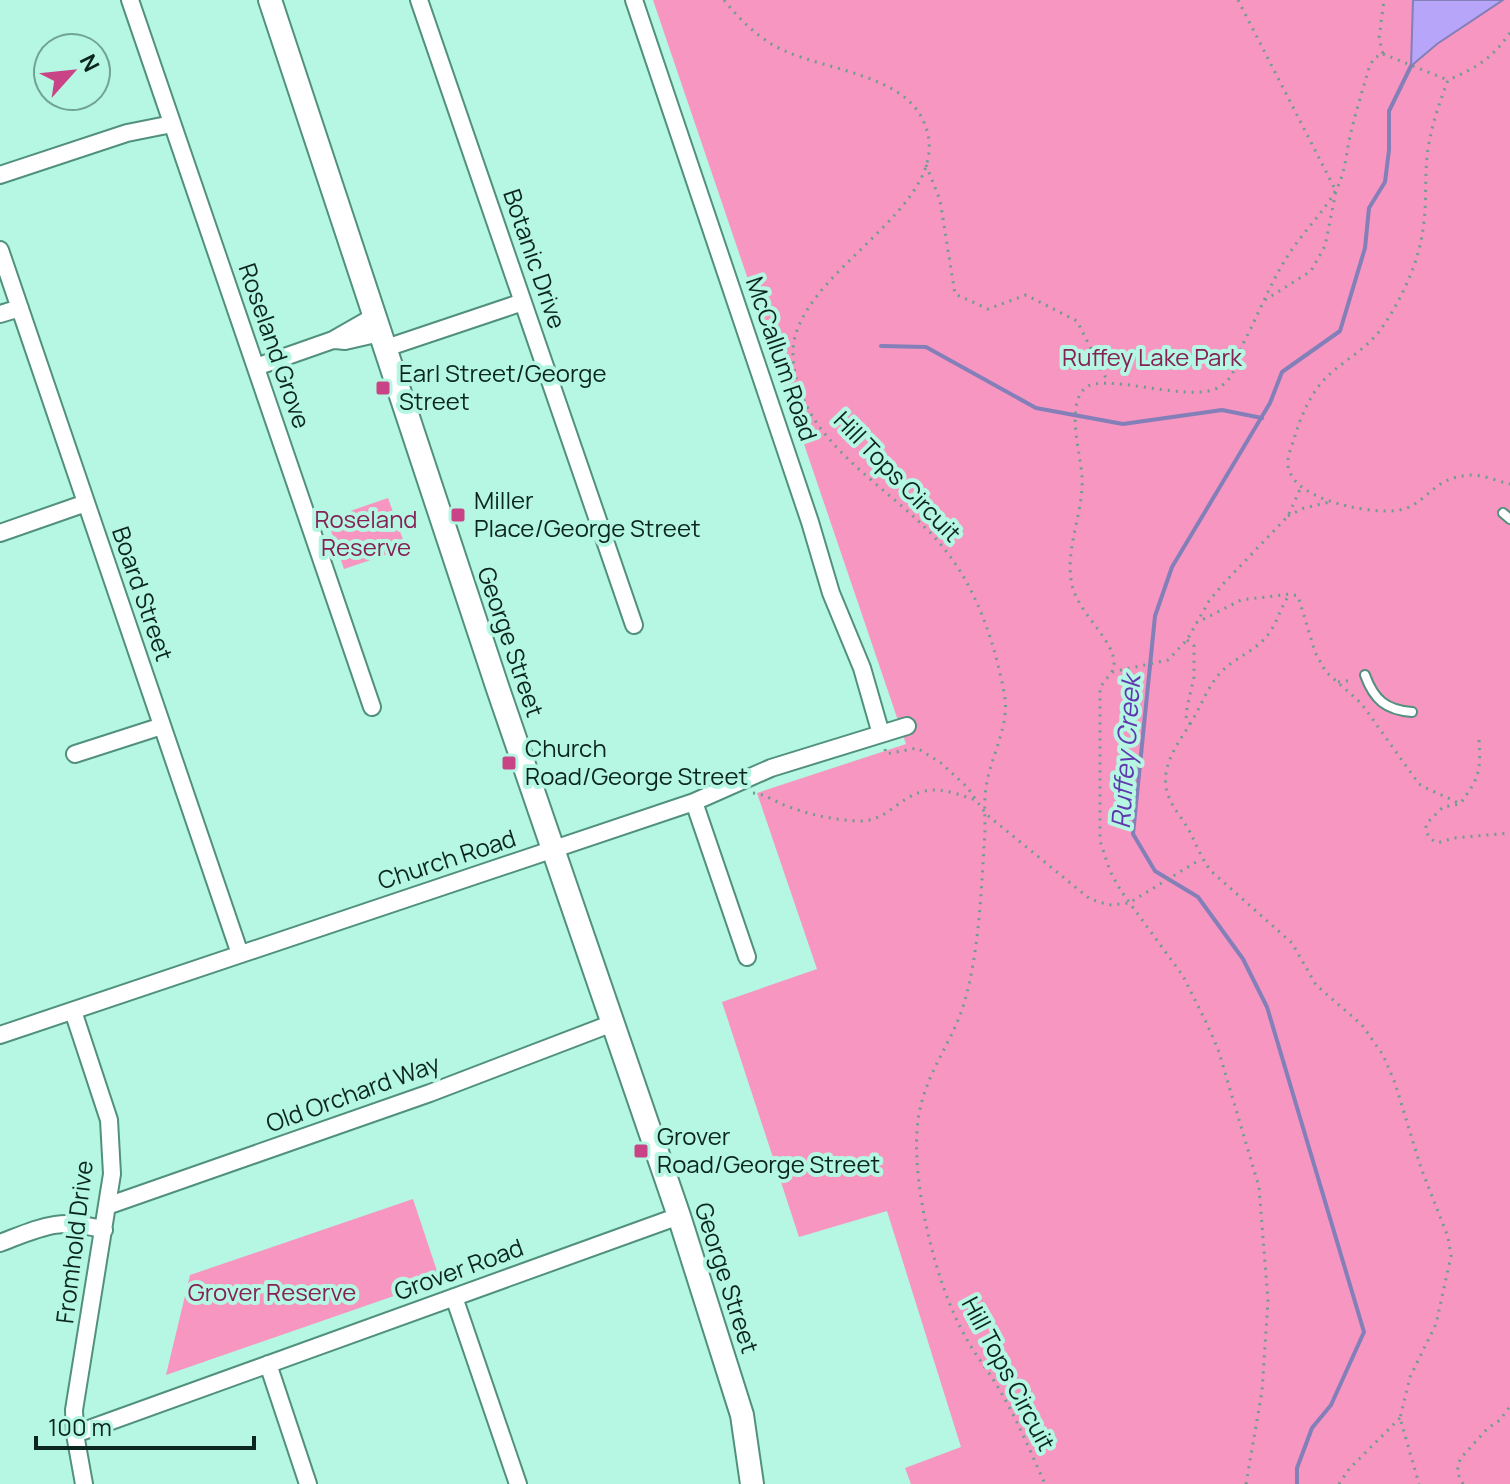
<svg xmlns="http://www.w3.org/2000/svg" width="1510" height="1484" font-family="Manrope,sans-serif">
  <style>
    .green { fill: #f796c0 }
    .water { fill: #b7a5f9; stroke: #837fb8; stroke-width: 2 }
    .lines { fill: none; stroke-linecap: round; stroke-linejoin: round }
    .stream { stroke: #837fb8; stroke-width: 4 }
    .lane-casing { stroke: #52907e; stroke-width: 12 }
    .street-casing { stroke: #52907e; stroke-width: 20 }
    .secondary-casing { stroke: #52907e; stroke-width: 26 }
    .path { stroke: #6c9d8e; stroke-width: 3; stroke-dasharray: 2 6; stroke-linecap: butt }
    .lane { stroke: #fff; stroke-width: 8 }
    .street { stroke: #fff; stroke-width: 16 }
    .secondary { stroke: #fff; stroke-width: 22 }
    .poi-dot { fill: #c94487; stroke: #b5f7e2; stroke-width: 3 }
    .labels { text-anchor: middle; stroke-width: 8; stroke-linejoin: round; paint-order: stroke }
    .street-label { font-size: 24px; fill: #0b261f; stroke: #b5f7e2 }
    .park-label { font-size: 24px; fill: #852155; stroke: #b5f7e2 }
    .poi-label { font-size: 24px; fill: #0b261f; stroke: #b5f7e2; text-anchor: start }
    .water-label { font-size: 26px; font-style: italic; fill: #5f37af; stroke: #b5f7e2 }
  </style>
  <rect width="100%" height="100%" fill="#b5f7e2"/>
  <path class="green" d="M653 0H1510V1484H911L905 1468 961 1447 887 1211 799 1237 722 1002 817 969 757 793 906 744Z
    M388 498 406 548 344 569 327 519Z
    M413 1199 440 1280 166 1375 190 1275Z"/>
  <path class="water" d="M1413 0H1503L1437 44 1411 66Z"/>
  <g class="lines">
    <path class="stream" d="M881 346 926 347 1036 408 1123 424 1222 410 1262 418
      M1297 1484V1468L1312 1428 1331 1405 1364 1332 1267 1007 1243 959 1198 897 1155 871 1133 834 1155 616 1172 567 1270 403 1282 372 1340 331 1365 248 1369 208 1385 182 1389 150V111L1411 66"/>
    <g class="lane-casing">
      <path id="lane" d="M1503 513 1510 519
        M1365 675C1374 700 1386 710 1412 712"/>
    </g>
    <g class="street-casing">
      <path id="street" d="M130 0 372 707
        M419 0 634 625
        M634 0 810 522 831 593 862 668 881 734
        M0 175 127 133 172 124
        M0 250 240 954
        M0 314 20 308
        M335 340 345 341 380 333
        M386 348 523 302
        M256 367 333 340 375 316
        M0 533 86 503
        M75 754 162 726
        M694 802 747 957
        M73 1011 109 1120 112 1174 74 1410 75 1434 84 1484
        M0 1035 694 802 771 768 907 726
        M107 1206 430 1093 613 1023
        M0 1243C42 1227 59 1217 104 1230
        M454 1297 518 1484
        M268 1364 308 1484
        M75 1434 679 1216"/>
    </g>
    <g class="secondary-casing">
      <path id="secondary" d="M270 0 498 689 679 1216 742 1415 752 1484"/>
    </g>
    <path class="path" d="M724 0C741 21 760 40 785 51 827 70 902 75 923 120 964 206 790 271 793 355 796 443 894 487 942 546 976 587 994 640 1004 692 1011 724 991 755 986 787 984 801 985 816 985 831 981 889 980 951 963 1007 948 1051 920 1080 917 1131 913 1189 936 1285 965 1336 976 1357 992 1375 1003 1396 1019 1424 1032 1455 1045 1484
      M1238 0 1336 191 1325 246 1311 271 1265 300
      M1510 33C1491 59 1478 67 1448 80 1441 99 1434 118 1430 138 1423 168 1428 199 1423 229 1419 263 1400 302 1381 329 1364 353 1335 364 1318 387 1307 402 1300 419 1295 436 1292 446 1287 456 1288 466 1292 491 1330 502 1351 507 1369 510 1395 515 1411 506 1434 493 1437 478 1469 475 1481 474 1497 481 1510 484
      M1383 54 1448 80
      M926 165 940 200 955 294 988 309 1026 295 1077 321 1108 382
      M1288 516 1304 508 1330 502
      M1196 623 1241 600 1290 594 1298 596 1315 652 1326 672 1361 703 1419 784C1432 792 1446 796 1460 804
      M1187 640 1194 646V677L1187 708 1186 719 1190 724C1175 748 1157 771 1170 800 1174 809 1182 818 1187 827 1196 842 1200 857 1211 871L1292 943 1316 985 1362 1025 1383 1055 1395 1083 1421 1168 1448 1237 1451 1256 1436 1324 1410 1377 1400 1418 1419 1484
      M1112 672 1168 660 1187 640 1209 601 1224 583 1288 516 1301 487
      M1338 682 1354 680
      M1190 724C1201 707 1208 685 1222 671 1236 657 1258 650 1270 632 1278 620 1281 606 1290 594
      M1479 740C1481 772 1479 778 1460 804L1443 807 1426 824C1426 833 1428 838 1437 843L1454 838 1510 833
      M885 749 886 754 917 748 941 763 967 787 986 814 1090 899 1109 905 1129 903 1201 859
      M753 793C766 794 775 802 787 806 810 815 834 820 859 821 887 822 899 796 925 791 943 787 962 796 979 801
      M1246 1484 1262 1391 1268 1301 1259 1187 1218 1049 1206 1022 1183 976 1121 891 1110 871 1100 841V689C1103 680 1114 674 1114 664 1115 639 1074 611 1071 579 1066 545 1084 511 1082 477 1081 455 1066 408 1084 389 1101 371 1185 402 1215 389 1238 380 1235 358 1245 340 1260 311 1271 281 1289 254 1303 232 1323 213 1336 190 1346 172 1346 152 1351 132 1356 111 1363 89 1369 68L1374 58 1383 54 1379 38 1384 0
      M1339 1484 1349 1469 1400 1418
      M1463 1484 1457 1472 1460 1459 1488 1428 1500 1420 1510 1406"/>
    <use href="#lane" class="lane"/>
    <use href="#street" class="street"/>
    <use href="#secondary" class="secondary"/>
  </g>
  <g class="poi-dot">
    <rect x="375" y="380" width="16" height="16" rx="4"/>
    <rect x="450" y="507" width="16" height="16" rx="4"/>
    <rect x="501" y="755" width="16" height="16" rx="4"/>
    <rect x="633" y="1143" width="16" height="16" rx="4"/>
  </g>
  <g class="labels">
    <g class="street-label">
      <text transform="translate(534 259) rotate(71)" y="8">Botanic Drive</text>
      <text transform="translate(274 346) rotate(71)" y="8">Roseland Grove</text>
      <text transform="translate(781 359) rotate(71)" y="8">McCallum Road</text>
      <text transform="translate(897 477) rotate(46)" y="8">Hill Tops Circuit</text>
      <text transform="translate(142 594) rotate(71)" y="8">Board Street</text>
      <text transform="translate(510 642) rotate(71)" y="8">George Street</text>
      <text transform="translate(447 860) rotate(-18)" y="8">Church Road</text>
      <text transform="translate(353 1094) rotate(-20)" y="8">Old Orchard Way</text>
      <text transform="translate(75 1242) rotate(-83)" y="8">Fromhold Drive</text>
      <text transform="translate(459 1270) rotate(-20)" y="8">Grover Road</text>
      <text transform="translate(726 1278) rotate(72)" y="8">George Street</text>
      <text transform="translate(1008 1374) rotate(62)" y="8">Hill Tops Circuit</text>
    </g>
    <g class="park-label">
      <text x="1152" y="366">Ruffey Lake Park</text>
      <text x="366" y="528">Roseland<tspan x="366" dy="28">Reserve</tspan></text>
      <text x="272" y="1301">Grover Reserve</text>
    </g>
    <g class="poi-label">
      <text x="399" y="382">Earl Street/George<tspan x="399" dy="28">Street</tspan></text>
      <text x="474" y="509">Miller<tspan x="474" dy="28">Place/George Street</tspan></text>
      <text x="525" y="757">Church<tspan x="525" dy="28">Road/George Street</tspan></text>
      <text x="657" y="1145">Grover<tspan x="657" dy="28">Road/George Street</tspan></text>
    </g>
    <g class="water-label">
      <text transform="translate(1126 752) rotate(-86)" y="9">Ruffey Creek</text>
    </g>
  </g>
  <g transform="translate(72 72) rotate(63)"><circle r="38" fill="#b5f7e2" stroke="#71a394" stroke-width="2"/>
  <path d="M0-6L14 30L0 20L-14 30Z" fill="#c94487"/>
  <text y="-12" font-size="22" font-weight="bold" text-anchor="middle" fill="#0b261f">N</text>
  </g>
  <path d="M36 1436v12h218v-12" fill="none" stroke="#0b261f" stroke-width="4"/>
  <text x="48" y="1436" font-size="24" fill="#0b261f" stroke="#b5f7e2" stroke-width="6" paint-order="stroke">100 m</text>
</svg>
